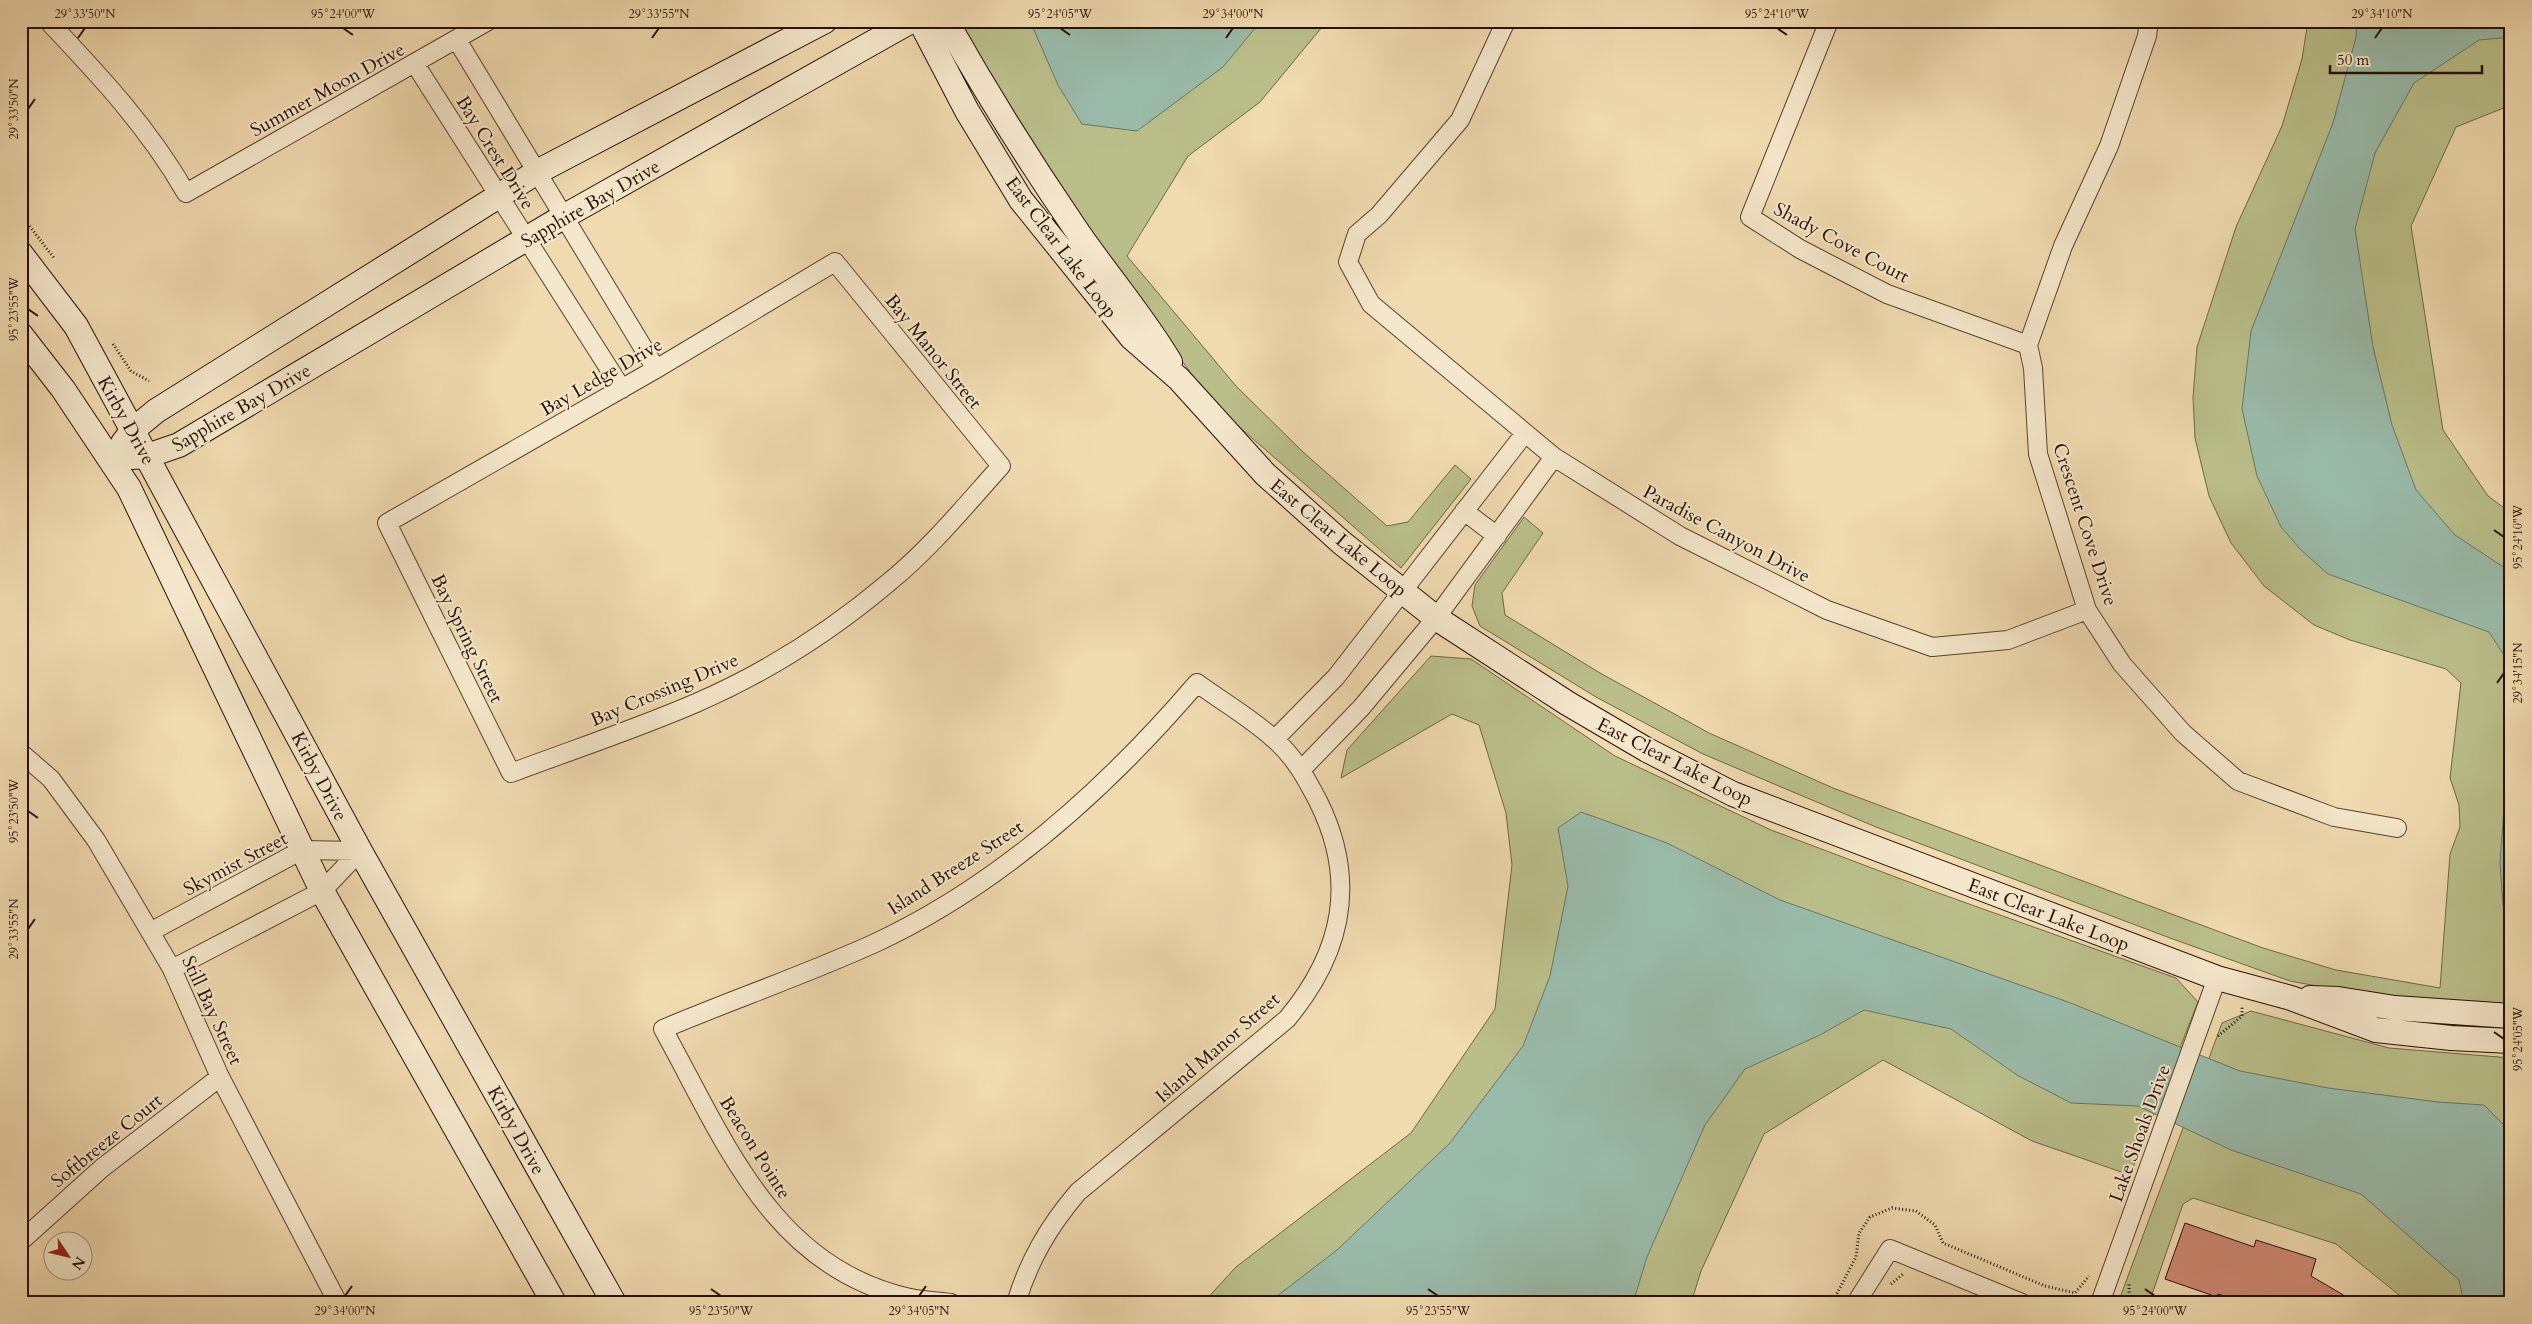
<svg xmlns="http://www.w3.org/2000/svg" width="2532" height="1324" font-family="Cardo,serif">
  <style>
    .green { fill: #babf8a; stroke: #706746 }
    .water { fill: #9abbaa; stroke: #6c7667 }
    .building { fill: #cf8974; stroke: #270f03 }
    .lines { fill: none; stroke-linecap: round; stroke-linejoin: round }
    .street-casing { stroke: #59422e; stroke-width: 20 }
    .secondary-casing { stroke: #270f03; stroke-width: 26 }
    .path { stroke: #270f03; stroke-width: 3; stroke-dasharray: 1 2.5; stroke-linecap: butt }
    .street { stroke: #f5e7cb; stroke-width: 18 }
    .secondary { stroke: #f5e7cb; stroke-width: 24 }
    .ticks { fill: none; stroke: #270f03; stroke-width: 2 }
    .labels { text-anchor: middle; stroke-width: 4; stroke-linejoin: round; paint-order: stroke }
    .street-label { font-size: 19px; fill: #270f03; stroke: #f5e7cb }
    .neatline { fill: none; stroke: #270f03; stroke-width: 2 }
    .ticks-label { font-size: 12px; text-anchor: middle; fill: #270f03 }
  </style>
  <rect width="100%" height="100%" fill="#f0daaf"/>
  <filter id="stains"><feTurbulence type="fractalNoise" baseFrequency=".004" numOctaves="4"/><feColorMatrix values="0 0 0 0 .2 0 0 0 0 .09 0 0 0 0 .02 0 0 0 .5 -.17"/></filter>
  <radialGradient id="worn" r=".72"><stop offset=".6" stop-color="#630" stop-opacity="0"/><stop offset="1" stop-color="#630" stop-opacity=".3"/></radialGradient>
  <path class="green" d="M957 21H1327L1260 102 1188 156 1127 256 1236 386 1303 452 1387 526 1408 522 1455 465 1471 479 1401 568 1213 404 1056 185Z
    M2308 21H2511V105L2456 127 2411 226 2443 430 2488 496 2511 513V1007L2413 1004 2290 981 2170 938 1876 827 1703 754 1596 697 1480 626 1472 606 1475 585 1524 517 1543 533 1502 593 1505 615 1600 673 1709 733 1833 788 2263 948 2336 970 2440 988 2450 854 2460 827 2459 805 2450 778 2461 683 2446 669 2350 640 2314 625 2264 586 2231 543 2209 496 2195 438 2193 397 2197 347 2236 227 2282 126 2302 59Z
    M1431 656 1471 659 1615 756 1771 830 1930 890 2176 978 2198 1002 2130 1175 2032 1141 1883 1060 1764 1134 1701 1271 1691 1303H1203L1236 1267 1411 1133 1495 1009 1512 865 1506 813 1479 725 1452 714 1341 778 1347 750Z
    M2251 1011 2389 1048 2511 1058V1303H2409L2336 1244 2193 1198 2183 1204 2149 1303H2123L2121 1295 2222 1023Z"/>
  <path class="water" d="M1030 21H1261L1223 67 1137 131 1082 124 1058 85Z
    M2357 21H2511V37L2479 40 2414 83 2375 153 2355 229 2373 347 2392 425 2416 490 2455 535 2511 572V666L2489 632 2328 574 2301 550 2281 527 2257 476 2242 409 2251 331 2333 123 2356 37Z
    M2511 710V922L2503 905 2500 863Z
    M1581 812 1667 843 1780 900 2068 1002 2240 1071 2328 1088 2438 1102 2484 1105 2507 1128 2511 1166V1303H2464L2459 1280 2361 1194 2231 1150 2138 1106 2071 1103 2017 1075 1951 1029 1864 1010 1820 1035 1745 1069 1705 1125 1647 1257 1633 1303H1268L1337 1250 1450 1143 1523 1046 1550 976 1568 886 1558 828Z"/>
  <path class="building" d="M2185 1223 2254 1247 2256 1240 2316 1259 2311 1276 2357 1303H2246L2218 1294 2217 1297 2165 1279Z"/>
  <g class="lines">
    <g class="street-casing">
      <path id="street" d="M48 21C100 76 148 127 186 193L488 21
        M1506 21 1460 120 1379 215 1357 234 1348 262 1371 304 1554 457 1680 536 1827 610 1932 647 2008 640 2087 610
        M1829 21 1750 217 1800 249 1887 294 2028 345
        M2149 21 2147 36 2109 146 2063 246 2028 345 2033 368 2038 454 2087 610 2122 664 2183 733 2238 781 2334 817 2397 828
        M457 40 656 369
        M415 64 622 389
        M835 262 1001 466C965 506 930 549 888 583 830 632 765 673 696 703 636 729 572 750 511 773L387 523 656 369Z
        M1464 511 1497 536
        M1275 739 1336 677 1525 433
        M21 753 51 779 96 840 172 969 220 1077 338 1303
        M1302 769 1361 708 1436 618 1554 457
        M150 932 302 850 360 851
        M172 969 322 891 360 851
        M21 1241 102 1168 220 1077
        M951 1303C937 1301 923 1301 910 1298 772 1268 724 1139 663 1029 732 1000 804 975 873 944 999 886 1108 787 1197 683 1223 702 1251 718 1274 739 1294 756 1306 778 1318 801 1358 881 1343 952 1287 1019L1078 1192C1049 1226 1029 1260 1016 1303
        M1856 1303 1890 1249 2022 1303
        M2100 1303 2217 978"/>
    </g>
    <g class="secondary-casing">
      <path id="secondary" d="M920 21 967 111 1021 200 1132 338 1179 379 1265 474 1342 543 1436 618 1567 703 1647 750 1733 794 2217 978 2291 998 2376 1030 2451 1038 2511 1041
        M946 21C986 92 1029 161 1075 228 1106 274 1142 315 1170 362
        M21 254 76 326 360 851 614 1303
        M21 335 63 389 129 488 322 891 554 1303
        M123 443 133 430 156 411 537 172 825 21
        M132 457 147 456 179 445 563 217 911 21
        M2310 998 2338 999 2395 1008 2511 1016"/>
    </g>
    <path class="path" d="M21 215 54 258
      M113 344 131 371 149 381
      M2218 1036 2242 1016V1007
      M1891 1284 1903 1274
      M1832 1303 1856 1257 1859 1233 1870 1217 1892 1208 1916 1211 1935 1225 1943 1243 2045 1286 2075 1293 2089 1276
      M2129 1303V1282"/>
    <use href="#street" class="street"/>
    <use href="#secondary" class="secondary"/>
  </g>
  <path class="ticks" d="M343 28 353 35M1060 28 1070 35M1777 28 1787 35M78 38 85 28M652 38 659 28M1226 38 1233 28M2375 38 2382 28M28 109 35 99M28 309 38 316M2494 530 2504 537M2497 683 2504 673M28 811 38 818M28 929 35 919M2494 1032 2504 1039M711 1289 721 1296M1428 1289 1438 1296M2145 1289 2155 1296M345 1296 352 1286M919 1296 926 1286"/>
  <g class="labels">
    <g class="street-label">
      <text transform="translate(327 89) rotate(-29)" y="7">Summer Moon Drive</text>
      <text transform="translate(496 152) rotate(58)" y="7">Bay Crest Drive</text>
      <text transform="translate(590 203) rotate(-30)" y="7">Sapphire Bay Drive</text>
      <text transform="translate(1842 242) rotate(28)" y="7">Shady Cove Court</text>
      <text transform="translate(1062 247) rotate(53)" y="7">East Clear Lake Loop</text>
      <text transform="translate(934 351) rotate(51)" y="7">Bay Manor Street</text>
      <text transform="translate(601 376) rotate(-30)" y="7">Bay Ledge Drive</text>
      <text transform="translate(241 407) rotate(-30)" y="7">Sapphire Bay Drive</text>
      <text transform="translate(127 420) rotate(61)" y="7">Kirby Drive</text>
      <text transform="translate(2086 524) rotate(72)" y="7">Crescent Cove Drive</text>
      <text transform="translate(1727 533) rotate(28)" y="7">Paradise Canyon Drive</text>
      <text transform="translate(1339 537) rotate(40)" y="7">East Clear Lake Loop</text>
      <text transform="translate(468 638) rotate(64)" y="7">Bay Spring Street</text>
      <text transform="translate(664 689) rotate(-23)" y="7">Bay Crossing Drive</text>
      <text transform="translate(1675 761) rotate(27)" y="7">East Clear Lake Loop</text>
      <text transform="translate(320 776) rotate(62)" y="7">Kirby Drive</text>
      <text transform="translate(235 863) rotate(-28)" y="7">Skymist Street</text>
      <text transform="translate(955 867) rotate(-33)" y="7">Island Breeze Street</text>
      <text transform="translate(2049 914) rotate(21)" y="7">East Clear Lake Loop</text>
      <text transform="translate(213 1010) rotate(65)" y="7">Still Bay Street</text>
      <text transform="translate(1217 1047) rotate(-41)" y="7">Island Manor Street</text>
      <text transform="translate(517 1130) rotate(61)" y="7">Kirby Drive</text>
      <text transform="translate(2139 1133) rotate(-70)" y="7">Lake Shoals Drive</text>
      <text transform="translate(106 1140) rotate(-39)" y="7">Softbreeze Court</text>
      <text transform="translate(756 1147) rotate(58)" y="7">Beacon Pointe</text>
    </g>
  </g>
  <rect width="2532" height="1324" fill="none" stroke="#f0daaf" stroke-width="55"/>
  <g transform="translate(68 1256) rotate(125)"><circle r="24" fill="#f5e7cb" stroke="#a3917b"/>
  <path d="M0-4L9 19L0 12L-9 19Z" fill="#8f2418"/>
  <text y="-8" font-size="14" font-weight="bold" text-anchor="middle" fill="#270f03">N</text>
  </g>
  <path d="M2330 65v8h152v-8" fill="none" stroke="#270f03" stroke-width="2.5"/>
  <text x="2337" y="65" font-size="15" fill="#270f03" stroke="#f5e7cb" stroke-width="4" paint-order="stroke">50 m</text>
  <rect x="28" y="28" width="2476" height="1268" class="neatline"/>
  <g class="ticks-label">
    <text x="85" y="18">29°33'50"N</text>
    <text x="343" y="18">95°24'00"W</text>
    <text x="659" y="18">29°33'55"N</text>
    <text x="1060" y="18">95°24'05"W</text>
    <text x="1233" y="18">29°34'00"N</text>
    <text x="1777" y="18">95°24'10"W</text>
    <text x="2382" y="18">29°34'10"N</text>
    <text transform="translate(14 109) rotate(-90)" y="4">29°33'50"N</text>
    <text transform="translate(14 309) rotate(-90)" y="4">95°23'55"W</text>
    <text transform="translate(2518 537) rotate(-90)" y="4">95°24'10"W</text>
    <text transform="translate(2518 673) rotate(-90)" y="4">29°34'15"N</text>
    <text transform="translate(14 811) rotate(-90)" y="4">95°23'50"W</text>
    <text transform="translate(14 929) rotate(-90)" y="4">29°33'55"N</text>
    <text transform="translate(2518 1039) rotate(-90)" y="4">95°24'05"W</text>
    <text x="345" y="1315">29°34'00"N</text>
    <text x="721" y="1315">95°23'50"W</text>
    <text x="919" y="1315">29°34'05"N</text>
    <text x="1438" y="1315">95°23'55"W</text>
    <text x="2155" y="1315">95°24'00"W</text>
  </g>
  <rect width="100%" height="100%" filter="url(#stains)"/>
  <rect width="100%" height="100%" fill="url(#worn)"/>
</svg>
